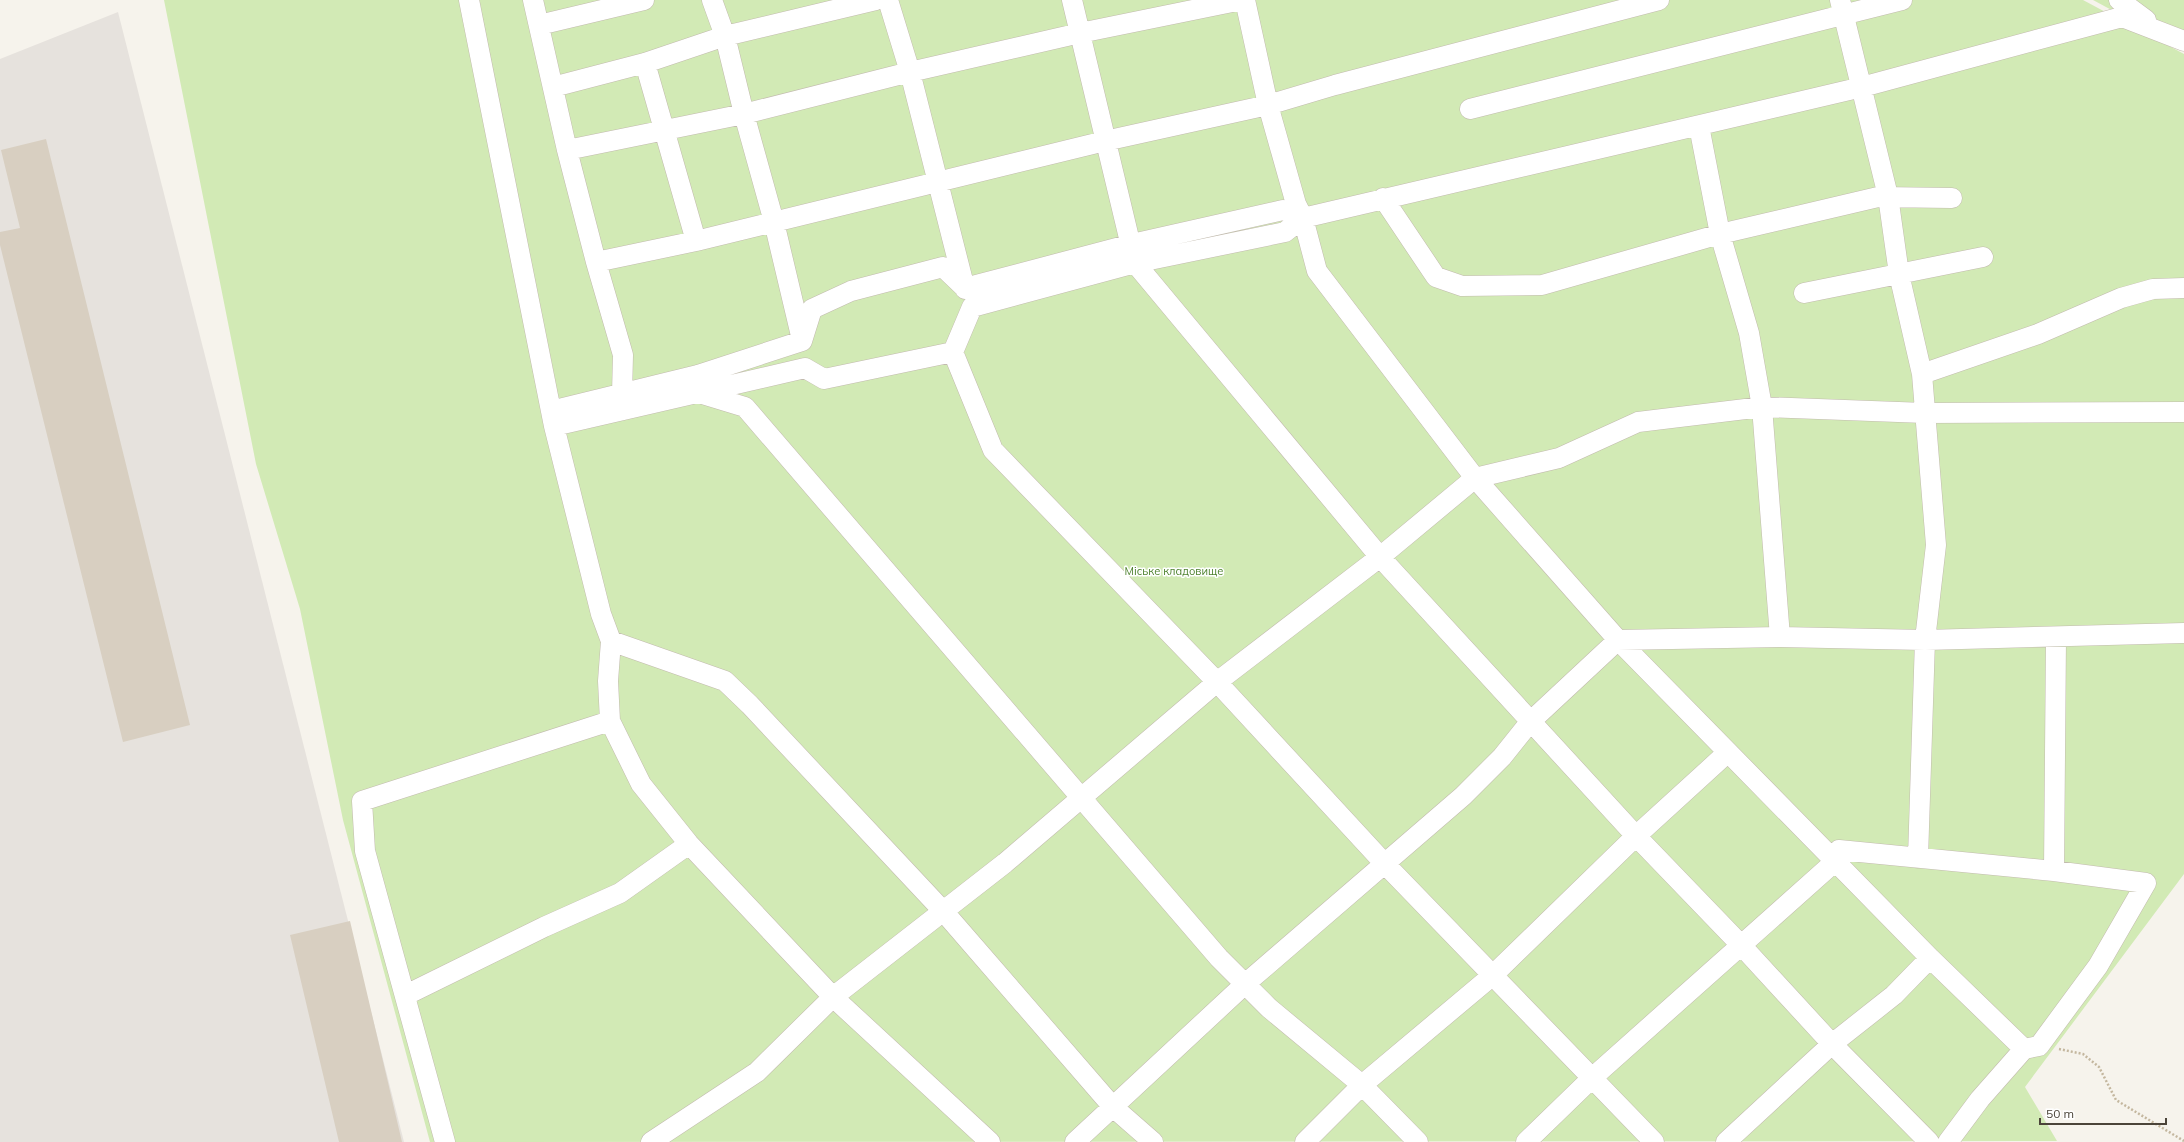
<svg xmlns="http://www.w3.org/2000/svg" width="2184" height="1142" font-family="Mulish,sans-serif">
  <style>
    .industrial { fill: #e6e2dd }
    .green { fill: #d2eab5 }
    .building { fill: #d8cfc1 }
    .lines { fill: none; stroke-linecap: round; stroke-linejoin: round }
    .minor-casing { stroke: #c2bbae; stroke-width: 21 }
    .path { stroke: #c4b79f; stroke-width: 2.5; stroke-dasharray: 2 2; stroke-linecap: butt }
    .minor { stroke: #fff; stroke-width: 20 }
    .labels { text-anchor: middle; stroke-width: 3; stroke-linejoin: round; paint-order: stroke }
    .park-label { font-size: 11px; fill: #4a7f2a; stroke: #fff }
  </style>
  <rect width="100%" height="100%" fill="#f6f3ec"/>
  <path class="industrial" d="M118 12 404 1142H0V59Z"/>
  <path class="green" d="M164 0H2083L2184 54V874L2025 1087 2057 1141 430 1142 343 820 300 609 256 464Z
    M2093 0H2184V49Z"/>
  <path class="building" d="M46 139 190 725 123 742 0 245V232L20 228 1 150Z
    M350 921 402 1142H339L290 935Z"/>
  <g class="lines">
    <g class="minor-casing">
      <path id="minor" d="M469 0 554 426 601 614 611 641 608 681 610 721 641 784 689 844 833 997 990 1142
        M533 0 567 150 596 262 623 355 622 394
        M712 0 725 36 744 114 774 222 802 340
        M888 0 910 72 965 289
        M1072 0 1135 263 1380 557 1636 836 1741 945 1832 1044 1929 1142
        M1245 0 1268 105 1296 204 1303 218 1317 271 1475 478 1618 640 1930 958 2024 1049
        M1840 0 1888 196 1899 274 1922 374 1936 545 1925 640 1918 858
        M2119 0 2146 20
        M539 25 644 0
        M645 63 696 241
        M553 87 645 63 725 36 876 0
        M1470 109 1902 0
        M1699 126 1720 234 1749 333 1762 407 1780 637
        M567 150 744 114 910 72 1080 33 1242 0
        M1383 198 1436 277 1462 286 1542 285 1720 234 1878 197 1952 198
        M596 262 696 241 1105 141 1268 105 1335 85 1659 0
        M1804 293 1983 257
        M953 352 993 450 1217 682 1385 864 1654 1142
        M1922 374 2038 334 2121 298 2153 289 2184 288
        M698 375 699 393 745 407 1219 958 1269 1008 1362 1085 1418 1142
        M551 411 698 375 802 341 812 309 851 291 943 267 965 288 1132 244 1283 210 1303 218
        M554 426 805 368 824 379 953 352 972 307 1135 263 1285 232 1303 218 1862 87 2122 17 2184 41
        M611 641 725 681 750 705 944 912 1113 1107 1153 1142
        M2054 871 2056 638
        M406 995 544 927 620 893 689 844
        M445 1142 365 851 362 801 610 721
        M651 1142 757 1072 833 997 1005 863 1217 682 1380 557 1475 478 1559 458 1638 422 1762 407 1925 413 2184 412
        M1075 1142 1245 984 1463 796 1502 757 1530 722 1618 640 1780 637 1925 640 2184 633
        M1305 1142 1362 1085 1493 975 1636 836 1727 753
        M1526 1142 1592 1078 1830 866 1839 850 2054 871 2146 883 2098 966 2039 1046 2024 1049 1980 1099 1948 1142
        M1726 1142 1832 1044 1894 995 1930 958"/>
    </g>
    <path class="path" d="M2059 1049 2083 1054 2099 1067 2116 1100 2184 1141"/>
    <use href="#minor" class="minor"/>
  </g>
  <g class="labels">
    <g class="park-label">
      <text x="1174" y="575">Міське кладовище</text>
    </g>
  </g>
  <path d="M2040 1118v6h126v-6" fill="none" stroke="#4b4439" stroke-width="2"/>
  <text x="2046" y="1118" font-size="12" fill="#4b4439" stroke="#ffffff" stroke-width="3" paint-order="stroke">50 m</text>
</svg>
